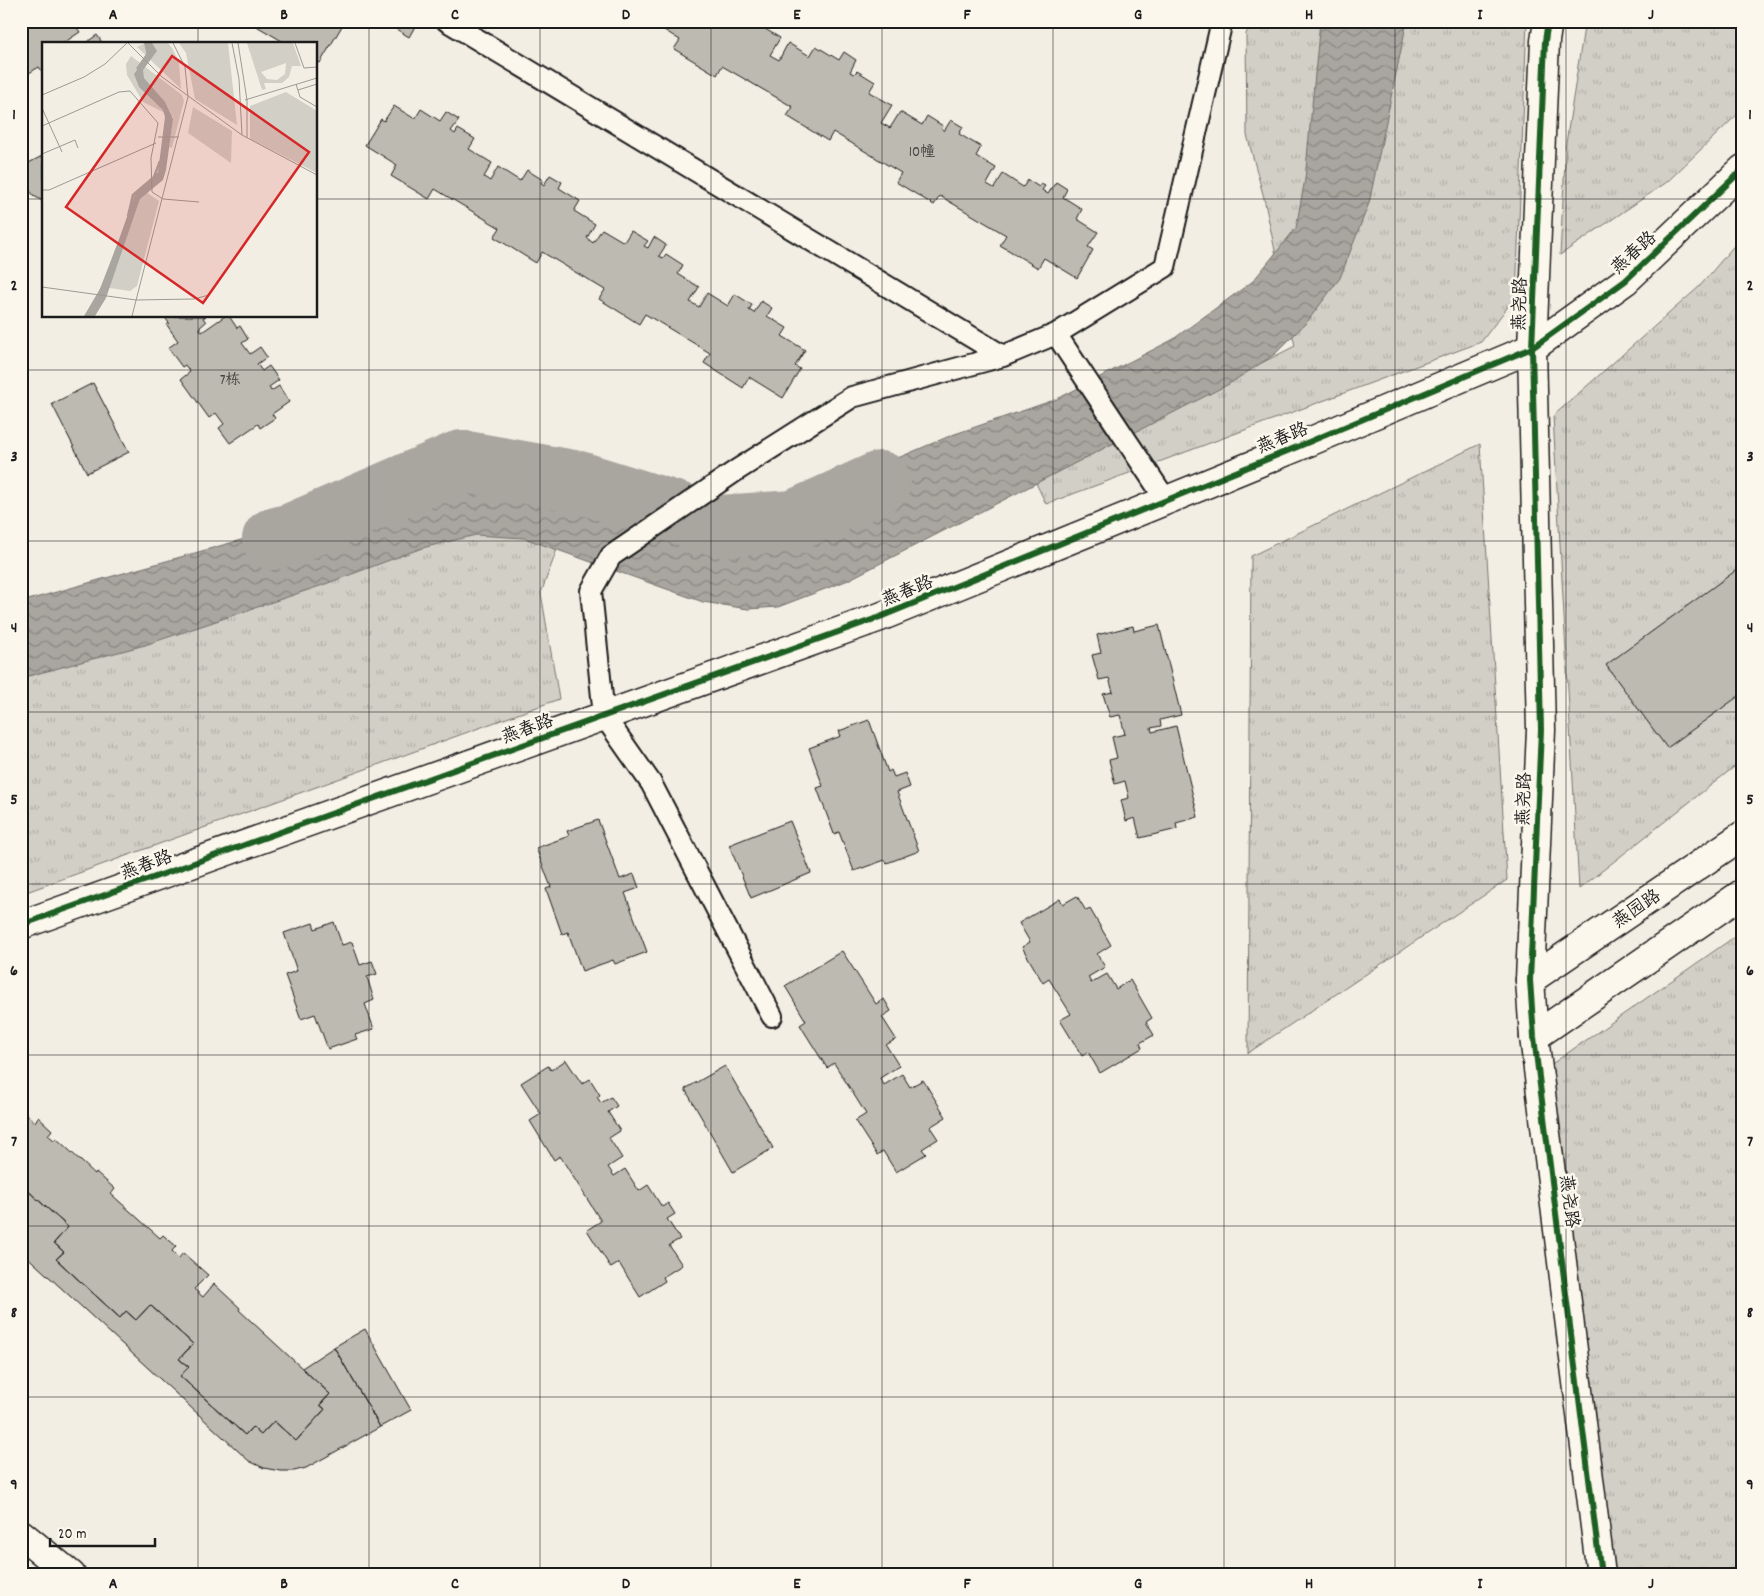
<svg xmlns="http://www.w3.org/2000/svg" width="1764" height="1596" font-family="Dekko,'LXGW WenKai TC',sans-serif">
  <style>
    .grass { fill: url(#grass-tufts); stroke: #777671 }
    .water { fill: url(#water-waves); stroke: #716f6b }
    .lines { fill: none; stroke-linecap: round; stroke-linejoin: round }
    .river { stroke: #a9a6a0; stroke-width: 62 }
    .building { fill: #bdbab1; stroke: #1c1c1c }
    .lane-casing { stroke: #1c1c1c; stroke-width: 24 }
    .street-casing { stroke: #1c1c1c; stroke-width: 31 }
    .secondary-casing { stroke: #1c1c1c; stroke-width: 31 }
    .lane { stroke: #fbf7ec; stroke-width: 20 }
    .street { stroke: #fbf7ec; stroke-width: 28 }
    .secondary { stroke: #fbf7ec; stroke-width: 28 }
    .cycleway-casing { stroke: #fbf7ec; stroke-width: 9 }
    .cycleway { stroke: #1b5e20; stroke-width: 6 }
    .grid { fill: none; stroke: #1c1c1c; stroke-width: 1; stroke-opacity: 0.55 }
    .labels { text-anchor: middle; stroke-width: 5; stroke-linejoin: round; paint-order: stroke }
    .number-label { font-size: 15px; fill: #444441 }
    .street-label { font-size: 18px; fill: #1c1c1c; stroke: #fbf7ec }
    .inset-river { fill: none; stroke: #a9a6a0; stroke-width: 2.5 }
    .inset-road { fill: none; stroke: #9c9a94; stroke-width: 1 }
    .view { fill: #d62828; fill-opacity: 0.15; stroke: #d62828; stroke-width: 2.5 }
    .inset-edge { fill: none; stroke: #1c1c1c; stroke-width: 2.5 }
    .neatline { fill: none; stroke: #1c1c1c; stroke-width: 2 }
    .grid-label { font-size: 16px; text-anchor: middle; font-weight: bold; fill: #1c1c1c }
  </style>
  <defs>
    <pattern id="grass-tufts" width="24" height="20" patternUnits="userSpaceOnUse" patternTransform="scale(1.25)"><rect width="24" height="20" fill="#d2cfc6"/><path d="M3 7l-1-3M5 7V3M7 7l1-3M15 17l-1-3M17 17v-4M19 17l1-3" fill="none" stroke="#b4b1aa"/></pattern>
    <pattern id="water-waves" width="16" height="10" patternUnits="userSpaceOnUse" patternTransform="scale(1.25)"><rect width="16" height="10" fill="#a9a6a0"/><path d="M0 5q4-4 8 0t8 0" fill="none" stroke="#898682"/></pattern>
  </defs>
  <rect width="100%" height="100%" fill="#f2eee4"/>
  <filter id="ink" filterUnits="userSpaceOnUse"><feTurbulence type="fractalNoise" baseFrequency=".02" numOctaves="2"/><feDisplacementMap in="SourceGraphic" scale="10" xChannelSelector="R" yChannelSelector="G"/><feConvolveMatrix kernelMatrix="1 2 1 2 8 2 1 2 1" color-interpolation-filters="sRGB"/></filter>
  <g filter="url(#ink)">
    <path class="grass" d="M1252 21H1527L1516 296 1481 342 1046 504 1034 479 1295 346 1264 198 1247 135 1246 34Z
      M1585 21H1743V109L1667 182 1560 255 1566 143Z
      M1743 235V760L1579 889 1553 416 1700 286Z
      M1480 444 1507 880 1248 1053 1251 556Z
      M497 525 559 544 541 593 559 699 21 894V656Z
      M1743 931V1575H1614L1546 1068Z"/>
    <path class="water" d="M1320 21H1407L1369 203 1340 278 1307 322 1275 354 1229 384 846 581 778 607 748 609 703 602 524 538 476 535 422 548 320 586 145 645 21 678V602L340 512 446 477 481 471 500 473 567 496 700 536 740 539 777 529 797 520 841 489 879 466 952 435 1057 399 1172 340 1253 281 1296 228 1305 179Z"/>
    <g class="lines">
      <path class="river" d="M273 539 292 534 461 461 579 482 720 526 794 521 880 482"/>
    </g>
    <path class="building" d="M21 21H72L80 32 62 44H44V74L39 67 29 73 21 61Z
      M248 21H345L320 63 316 61V44H287Z
      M383 21H418L409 37Z
      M650 21H758L757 24 780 38 770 55 779 60 788 43 810 56 816 46 839 60 844 52 856 60 850 72 854 74 857 71 875 82 869 92 892 105 881 123 890 128 900 112 922 125 927 116 943 126 942 129 944 131 951 120 963 127 959 134 981 147 976 156 996 168 987 184 994 188 1003 174 1023 187 1028 180 1039 187 1041 184 1045 186 1042 190 1048 194 1056 182 1067 189 1063 197 1082 209 1077 219 1098 232 1088 247 1093 250 1077 278 1044 258 1038 268 1000 245 1006 235 940 196 934 205 896 182 901 173 833 132 828 141 787 116 793 107 722 66 717 75 674 49 680 40Z
      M97 35 103 44H84Z
      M394 106 415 119 421 109 440 121 446 112 459 120 451 131 455 134 458 129 475 139 469 149 492 163 484 177 490 181 498 167 520 181 527 170 543 180 541 183 544 185 550 175 562 182 559 188 580 201 574 211 595 224 587 238 593 243 602 229 624 242 631 231 648 241 644 246 648 248 654 237 666 245 659 256 663 258 666 254 683 265 678 274 699 287 690 302 699 307 707 293 728 306 735 294 752 305 749 310 754 313 761 301 772 308 767 316 787 328 782 336 805 350 795 366 800 369 783 398 749 377 743 388 704 363 710 353 645 314 639 324 599 299 605 290 542 252 536 263 494 237 500 228 435 189 429 199 391 176 397 165 365 145 381 119 384 121Z
      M44 155V202L34 196 21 179V167Z
      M164 316H206L203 318 206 322 199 328 202 332 225 316H229L237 328 240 326 248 339 242 343 250 354 260 347 267 357 257 364 262 371 269 366 279 380 269 387 271 391 279 386 289 402 272 414 275 418 260 428 258 424 230 443 219 428 224 424 216 413 209 418 181 379 190 372 185 365 182 367 168 348 178 341 167 325 169 323Z
      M93 383 129 452 87 473 52 404Z
      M1742 566 1743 693 1667 748 1606 665Z
      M1159 625 1181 715 1160 720 1161 726 1151 728 1152 732 1176 726 1198 817 1176 823 1177 829 1140 838 1135 818 1126 821 1121 800 1129 798 1125 781 1115 784 1109 760 1117 758 1112 737 1125 734 1120 715 1110 717 1103 694 1113 692 1109 678 1099 680 1092 655 1101 653 1097 635 1133 626 1134 631Z
      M869 720 888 772 891 770 894 777 905 773 910 787 897 792 919 851 887 863 885 860 854 871 839 832 834 834 817 788 823 786 809 748 841 736 839 731Z
      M598 820 620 879 634 874 639 888 625 893 647 952 615 964 613 960 582 971 568 932 562 934 546 889 551 887 536 848 569 836 567 831Z
      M790 821 811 873 751 898 729 845Z
      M1077 896 1086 911 1090 909 1111 945 1097 954 1105 967 1088 977 1091 983 1107 974 1116 989 1130 980 1152 1018 1146 1022 1154 1035 1140 1043 1142 1048 1100 1073 1088 1052 1082 1056 1060 1020 1071 1014 1049 979 1043 983 1022 947 1030 942 1019 923 1060 899 1063 904Z
      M334 922 342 945 352 942 360 965 372 961 377 974 367 977 374 1000 365 1004 374 1029 355 1035 357 1039 328 1049 315 1014 301 1019 285 975 297 971 284 933 313 923 315 929Z
      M842 951 876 1004 884 999 891 1011 882 1017 896 1039 886 1045 899 1066 880 1078 884 1085 902 1074 910 1087 923 1080 946 1117 930 1127 938 1139 922 1149 926 1154 896 1172 883 1151 877 1155 855 1121 866 1114 834 1063 827 1068 800 1025 806 1021 785 986Z
      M566 1060 582 1084 590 1079 600 1095 597 1097 601 1103 611 1097 617 1106 608 1112 620 1131 609 1138 622 1158 608 1167 614 1176 625 1169 639 1191 648 1185 662 1207 668 1203 675 1214 667 1219 680 1239 669 1245 682 1265 663 1277 665 1281 640 1297 619 1263 611 1268 587 1230 601 1221 560 1156 554 1160 530 1121 541 1114 521 1083 548 1066 551 1070Z
      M725 1066 773 1148 733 1172 685 1089Z
      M21 1110 35 1122 38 1117 52 1130 48 1135 54 1140 56 1138 95 1174 96 1172 115 1189 111 1194 160 1238 163 1235 176 1246 172 1251 179 1258 183 1253 208 1275 194 1289 203 1297 214 1284 240 1308 239 1310 330 1394 320 1405 325 1409 296 1441 274 1421 261 1435 252 1427 245 1435 180 1376 189 1367 179 1359 193 1344 150 1305 136 1320 126 1311 120 1318 56 1259 64 1252 54 1243 68 1227 25 1188 21 1193Z
      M25 1188 68 1227 54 1243 64 1252 56 1259 120 1318 126 1311 136 1320 150 1305 193 1344 179 1359 189 1367 180 1376 245 1435 252 1427 261 1435 274 1421 296 1441 325 1409 320 1405 330 1394 302 1368 334 1347 380 1427 306 1468 294 1471H280L264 1468 249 1461 21 1251V1193Z
      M365 1329 411 1410 380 1427 334 1347Z"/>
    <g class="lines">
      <g class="lane-casing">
        <path id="lane" d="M447 21 1003 356
          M1056 334 1166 500
          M772 1016 651 783 604 716 591 591 611 556 737 470 852 397 1003 356 1056 334 1165 267 1222 21"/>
      </g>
      <g class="street-casing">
        <path id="street" d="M1548 21 1545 41 1532 348 1541 730 1530 980 1534 1037 1601 1575
          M21 1534 71 1575"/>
      </g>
      <g class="secondary-casing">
        <path id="secondary" d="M21 925 880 617 1297 447 1532 348 1625 281 1743 169
          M1530 980 1743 835
          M1534 1037 1743 893"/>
      </g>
      <use href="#lane" class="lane"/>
      <use href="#street" class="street"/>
      <use href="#secondary" class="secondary"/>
      <g class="cycleway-casing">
        <path id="cycleway" d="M1548 21 1545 41 1532 348 1541 730 1530 980 1534 1037 1601 1575
          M21 925 880 617 1297 447 1532 348 1625 281 1743 169"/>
      </g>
      <use href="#cycleway" class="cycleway"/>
    </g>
  </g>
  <path class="grid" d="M198 21V44M369 21V1575M540 21V1575M711 21V1575M882 21V1575M1053 21V1575M1224 21V1575M1395 21V1575M1566 21V1575M21 199H44M316 199H1743M198 316V1575M21 370H1743M21 541H1743M21 712H1743M21 884H1743M21 1055H1743M21 1226H1743M21 1397H1743"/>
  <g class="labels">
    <g class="number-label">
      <text x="922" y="156">10幢</text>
      <text x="230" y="384">7栋</text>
    </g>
    <g class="street-label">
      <text transform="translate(1633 252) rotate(-42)" y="6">燕春路</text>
      <text transform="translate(1519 304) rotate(-88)" y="6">燕尧路</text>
      <text transform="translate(1282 437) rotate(-22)" y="6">燕春路</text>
      <text transform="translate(907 590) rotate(-22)" y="6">燕春路</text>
      <text transform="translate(527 728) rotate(-20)" y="6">燕春路</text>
      <text transform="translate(1523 799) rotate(-88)" y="6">燕尧路</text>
      <text transform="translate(146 864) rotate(-20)" y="6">燕春路</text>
      <text transform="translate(1636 908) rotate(-34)" y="6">燕园路</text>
      <text transform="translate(1570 1201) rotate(83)" y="6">燕尧路</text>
    </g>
  </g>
  <g transform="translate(42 42)">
    <rect width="275" height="275" fill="#f2eee4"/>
    <path d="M103 1H126L130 6 137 20 139 47 95 5ZM137 1H186L195 83 153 57 144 11ZM89 14 140 53 142 59 130 106 127 105 131 75 101 60 85 33 84 22ZM244 50 275 69V131L208 97V64ZM151 65 190 89 189 121 146 91ZM104 150 117 159 95 244 88 249 67 246 99 154Z" fill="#d2cfc6"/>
    <path d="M205 1H251L259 24H250L247 35 240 41H222L224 47 220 48ZM244 21 243 32 235 38 225 37 219 30Z" fill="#d2cfc6" fill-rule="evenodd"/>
    <path d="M102 1H110L115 9 101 28 102 36 123 60 131 77 124 128 121 138 98 157 64 256 53 274H42L62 240 93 152 116 130 123 75 121 68 97 45 92 32 105 14Z" fill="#a9a6a0"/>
    <path class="inset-river" d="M95 27 107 10 109 1M86 174 91 153 112 135 118 119M55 258 77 201"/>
    <path class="inset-road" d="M86 1 120 35 200 93 275 133M190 1 197 37 200 93M196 1 205 58V96M253 1 262 26 275 25M254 42 258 55 275 65M256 48 275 42M0 53 42 35 63 22 85 1M203 58 275 36M0 66 20 110M0 84 77 50 88 49 116 81 109 116 110 150 121 157 157 160M116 95H137M0 112 33 98 36 106M0 148H7L114 101M0 245 94 258 152 257 167 253M90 274 146 55 143 25 131 1"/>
    <path class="view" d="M130 14 267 110 161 261 24 165Z"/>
    <rect width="275" height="275" class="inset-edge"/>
  </g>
  <rect width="1764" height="1596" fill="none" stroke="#fbf7ec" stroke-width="55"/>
  <path d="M50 1538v8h105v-8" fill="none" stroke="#1c1c1c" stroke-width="2.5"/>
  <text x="58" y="1538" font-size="15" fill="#1c1c1c" stroke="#fbf7ec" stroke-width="4" paint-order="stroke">20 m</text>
  <rect x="28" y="28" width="1708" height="1540" class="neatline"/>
  <g class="grid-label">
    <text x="113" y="19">A</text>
    <text x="284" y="19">B</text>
    <text x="455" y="19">C</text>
    <text x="626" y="19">D</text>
    <text x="797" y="19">E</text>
    <text x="967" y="19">F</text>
    <text x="1138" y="19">G</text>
    <text x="1309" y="19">H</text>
    <text x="1480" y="19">I</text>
    <text x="1651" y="19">J</text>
    <text x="14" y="119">1</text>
    <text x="1750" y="119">1</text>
    <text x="14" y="290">2</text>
    <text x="1750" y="290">2</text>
    <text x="14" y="461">3</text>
    <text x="1750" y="461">3</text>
    <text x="14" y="632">4</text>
    <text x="1750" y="632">4</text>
    <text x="14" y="804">5</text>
    <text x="1750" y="804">5</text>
    <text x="14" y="975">6</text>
    <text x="1750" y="975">6</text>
    <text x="14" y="1146">7</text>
    <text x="1750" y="1146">7</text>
    <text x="14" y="1317">8</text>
    <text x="1750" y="1317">8</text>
    <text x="14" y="1489">9</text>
    <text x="1750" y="1489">9</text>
    <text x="113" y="1588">A</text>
    <text x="284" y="1588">B</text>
    <text x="455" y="1588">C</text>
    <text x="626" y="1588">D</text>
    <text x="797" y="1588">E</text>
    <text x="967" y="1588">F</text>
    <text x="1138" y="1588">G</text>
    <text x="1309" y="1588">H</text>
    <text x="1480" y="1588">I</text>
    <text x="1651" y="1588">J</text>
  </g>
</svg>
